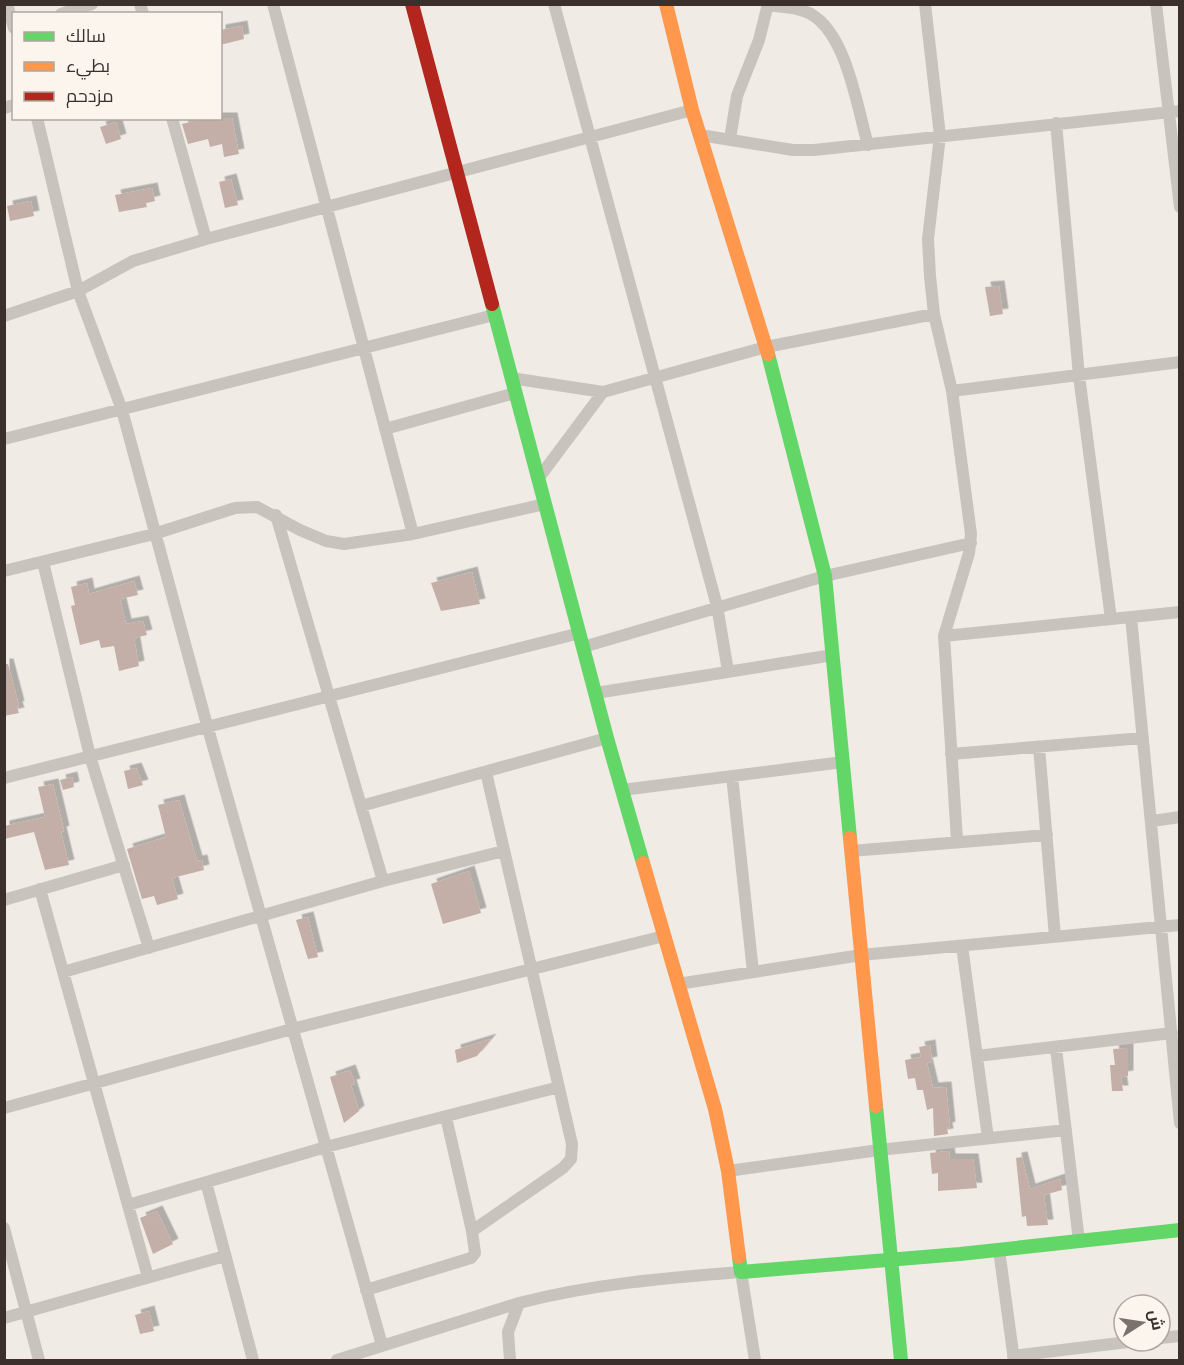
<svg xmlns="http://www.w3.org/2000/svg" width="1184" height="1365" font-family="'Fira Sans',Cairo,sans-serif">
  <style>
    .building { fill: #c3afa7; filter: url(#shadow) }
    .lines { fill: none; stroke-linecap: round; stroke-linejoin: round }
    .street { stroke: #c9c3be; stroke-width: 12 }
    .fast { stroke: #63d668; stroke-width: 14 }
    .slow { stroke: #ff974d; stroke-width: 14 }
    .jam { stroke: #b3261e; stroke-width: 14 }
  </style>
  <defs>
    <filter id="shadow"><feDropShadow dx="5.5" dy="-5.5" stdDeviation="0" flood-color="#0004"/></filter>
  </defs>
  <rect width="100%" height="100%" fill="#f0ebe5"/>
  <path class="building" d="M242 26 244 39 220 45V30Z
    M206 118H232L239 154 224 157 222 144 210 147 208 139 188 144 182 124Z
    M116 122 121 139 106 144 100 127Z
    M231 179 238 205 225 208 219 182Z
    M152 188 155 201 146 203 147 207 119 212 115 195Z
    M31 201 34 216 10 221 7 206Z
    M999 286 1003 314 990 316 985 287Z
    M472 572 480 604 441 611 431 583Z
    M134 581 138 595 120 599 126 624 143 621 147 635 134 638 139 666 119 671 114 646 101 648 99 640 80 645 71 606 75 605 71 587 87 583 89 594Z
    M4 664H8L19 706 17 707 19 713 4 716Z
    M136 768 143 785 128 789 124 771Z
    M72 777 74 787 63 790 60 780Z
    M53 784 64 831 61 832 69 865 45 870 34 832 4 839V826L45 817 38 787Z
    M179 800 197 861 202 860 204 870 172 878 178 899 157 905 154 896 142 899 127 849 166 837 158 805Z
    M469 871 481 913 443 924 431 884Z
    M308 917 318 957 308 959 296 920Z
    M491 1039 477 1056 457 1063 455 1050Z
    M930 1045 932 1062 927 1063 933 1088 946 1087 950 1127 947 1128 948 1134 934 1136 933 1108 927 1110 923 1090H917L915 1078 908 1079 905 1060 921 1057 919 1047Z
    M1128 1048V1076L1121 1077 1123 1091H1112L1110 1065H1115L1113 1049Z
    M350 1070 355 1084 351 1085 359 1111 344 1123 330 1077Z
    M949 1151 950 1159H973L977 1188 938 1191V1173L932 1174 930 1153Z
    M1022 1157 1030 1189 1060 1179 1062 1190 1044 1195 1048 1225 1027 1226 1026 1216 1022 1217 1016 1158Z
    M157 1211 173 1244 153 1254 140 1218Z
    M149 1311 154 1331 140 1334 135 1315Z"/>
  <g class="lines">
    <path class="street" d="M7 4 14 28
      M140 4 143 14
      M273 4 413 534
      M554 4 717 606 728 671
      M925 4 940 136 928 239 930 276 934 314 952 391 971 534 969 553 944 636 957 840
      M1156 4 1180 207
      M768 5C779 7 793 7 804 11 846 25 857 108 868 145
      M61 14 92 4
      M4 108 14 105
      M37 118 78 291 122 410 207 725 382 1345
      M172 118 206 239
      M1056 123 1079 376 1111 619
      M700 135 793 150H814L1180 111
      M730 139 737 96 759 40 768 4
      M4 316 78 291 133 261 206 239 692 110
      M511 378 603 392 766 347 934 314
      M952 391 1180 362
      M385 429 515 393
      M4 439 494 315
      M538 479 603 392
      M276 515 383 881
      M43 562 90 756 149 948
      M4 571 154 534 235 508 257 507 300 530 326 541 344 544 413 534 545 504
      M1131 617 1180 1123
      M944 636 1180 612
      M583 647 825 576 971 543
      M596 693 833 655
      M1039 747 1055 937
      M951 754 1143 738
      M732 776 753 972
      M4 778 580 633
      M622 790 843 762
      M361 806 607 738
      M1152 821 1180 817
      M851 851 1047 835
      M40 889 148 1277
      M4 900 124 865
      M962 946 988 1138
      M63 972 383 881 504 851
      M678 984 861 955 1180 925
      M1056 1048 1079 1241
      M977 1056 1172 1033
      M4 1108 292 1029 664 936
      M728 1171 879 1150 1066 1130
      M206 1182 253 1360
      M128 1205 326 1147 559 1087
      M4 1228 39 1360
      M472 1231 563 1168 571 1159 572 1144 486 772
      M999 1250 1014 1360
      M366 1290 471 1258 475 1253 472 1231 446 1117
      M4 1318 225 1256
      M1160 1338 1180 1336
      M1013 1356 1136 1341
      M337 1360 519 1303
      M510 1360 508 1332 519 1303C592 1284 665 1278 741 1272L755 1360"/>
    <path class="fast" d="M492 304 607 738 643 863
      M768 354 825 576 850 838
      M876 1106 901 1360
      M739 1257 741 1272 960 1254 1180 1230"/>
    <path class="slow" d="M666 4 692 110 768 354
      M850 838 876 1106
      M643 863 715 1109 728 1171 739 1257"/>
    <path class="jam" d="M412 4 492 304"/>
  </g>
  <rect width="1184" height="1365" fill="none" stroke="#3b302b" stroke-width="12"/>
  <rect x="12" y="12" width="210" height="108" fill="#fbf5ee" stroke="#aea6a0" stroke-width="1.5"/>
  <rect x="24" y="32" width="30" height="9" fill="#63d668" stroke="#aea6a0" stroke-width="1.5"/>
  <text x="66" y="42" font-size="18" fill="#3b302b">سالك</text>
  <rect x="24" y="62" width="30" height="9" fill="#ff974d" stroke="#aea6a0" stroke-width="1.5"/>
  <text x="66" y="72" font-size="18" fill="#3b302b">بطيء</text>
  <rect x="24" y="92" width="30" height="9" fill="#b3261e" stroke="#aea6a0" stroke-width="1.5"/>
  <text x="66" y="102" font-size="18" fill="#3b302b">مزدحم</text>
  <g transform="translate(1142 1323) rotate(78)"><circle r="28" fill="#fbf5ee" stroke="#aea6a0" stroke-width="1.5"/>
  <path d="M0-4.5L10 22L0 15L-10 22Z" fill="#7a716c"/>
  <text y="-9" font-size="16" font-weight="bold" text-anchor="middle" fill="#3b302b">ش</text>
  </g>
</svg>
